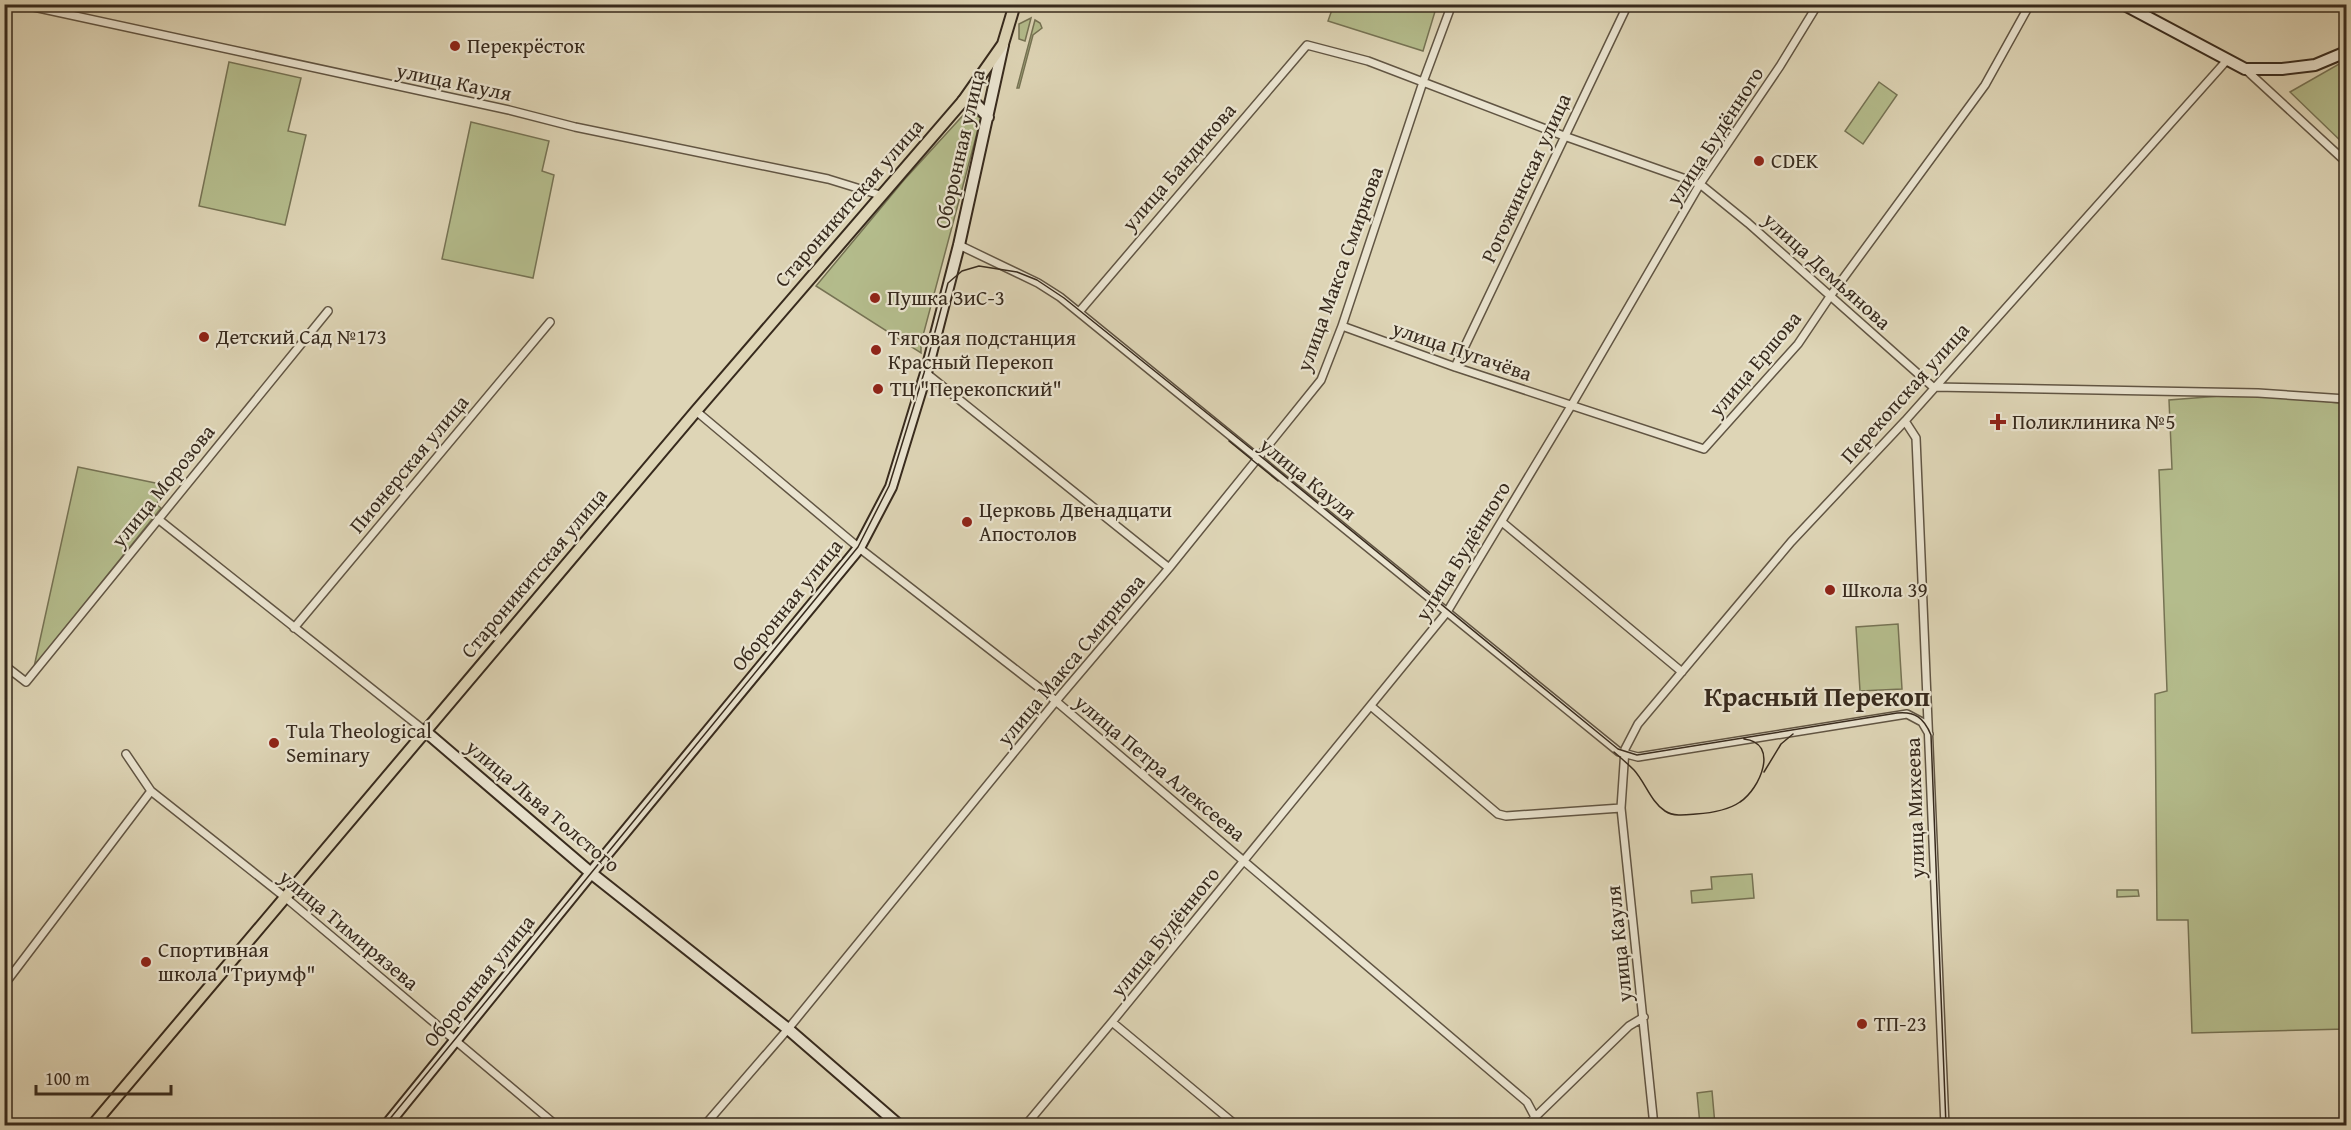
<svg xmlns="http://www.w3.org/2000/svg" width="2351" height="1130" font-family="'Gentium Book Plus',serif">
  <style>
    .green { fill: #b4bc8c; stroke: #767354; stroke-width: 1.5 }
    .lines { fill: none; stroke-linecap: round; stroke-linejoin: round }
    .street-casing { stroke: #615543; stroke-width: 10 }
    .secondary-casing { stroke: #372a1d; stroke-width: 14 }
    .primary-casing { stroke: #372a1d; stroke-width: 14 }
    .street { stroke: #eae4d0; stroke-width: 7 }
    .secondary { stroke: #eae4d0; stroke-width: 10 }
    .primary { stroke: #ded5b6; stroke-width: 10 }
    .tram { stroke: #372a1d; stroke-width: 1.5 }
    .poi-dot { fill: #8f2418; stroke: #eae4d0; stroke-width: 2 }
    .labels { text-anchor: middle; stroke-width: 4.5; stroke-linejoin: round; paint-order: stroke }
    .poi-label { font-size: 21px; fill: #372a1d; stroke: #eae4d0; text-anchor: start }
    .street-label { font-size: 21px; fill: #372a1d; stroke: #eae4d0 }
    .district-label { font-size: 27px; font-weight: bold; fill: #372a1d; stroke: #eae4d0 }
  </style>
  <rect width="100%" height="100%" fill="#ded5b6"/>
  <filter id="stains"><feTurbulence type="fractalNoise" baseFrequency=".00333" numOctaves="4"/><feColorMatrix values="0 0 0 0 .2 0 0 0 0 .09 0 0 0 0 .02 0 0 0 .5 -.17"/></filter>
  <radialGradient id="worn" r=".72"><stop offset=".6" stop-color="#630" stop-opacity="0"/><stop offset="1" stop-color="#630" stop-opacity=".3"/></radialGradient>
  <path class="green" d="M1334 4H1437V5L1423 51 1328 21Z
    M1031 18 1025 41 1019 39V24Z
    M1035 20 1040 23 1042 28 1033 35 1019 88H1017Z
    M2346 60V146L2290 92Z
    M229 62 301 78 288 131 306 135 285 225 199 206Z
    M1879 82 1897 95 1863 144 1845 131Z
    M967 111 981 118 921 343V353L816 286 904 180Z
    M471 122 549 141 542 171 554 175 533 278 442 259Z
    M2258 393 2346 404V1029L2192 1033 2188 920H2157L2155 694 2167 691 2159 470 2172 469 2169 400Z
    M78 467 170 486 156 504 161 508 34 667Z
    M1898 624 1902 689 1860 691 1856 627Z
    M1752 874 1754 898 1692 903 1691 891 1712 889 1711 877Z
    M2117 890H2138L2139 896 2117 897Z
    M1712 1091 1715 1125H1700L1697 1093Z"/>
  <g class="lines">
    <g class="street-casing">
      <path id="street" d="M20 4 509 110 575 127 828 179 880 195
        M2245 69 2346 162
        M959 245 1038 283 1060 297 1619 752 1638 757 1907 714 1922 722 1929 734
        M1079 312 1307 45 1368 61 1564 136 1700 184 1748 223 1933 387 2258 393 2346 399
        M1342 326 1455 367 1704 449 1798 344 1831 295 1985 85 2030 4
        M1455 367 1628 4
        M926 373 1169 568
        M696 411 858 547 1051 697 1527 1102 1535 1117
        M1905 421 1916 438 1945 1126
        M158 519 425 731
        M1502 522 1682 672
        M294 628 550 322
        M4 665 26 682 328 311
        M1372 707 1498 814 1506 816 1621 808
        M126 754 151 791 286 898 557 1126
        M4 985 151 791
        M1112 1022 1237 1126
        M704 1126 788 1029 1056 701 1169 568 1321 380 1342 326 1423 82 1452 4
        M1025 1126 1112 1022 1447 612 1571 406 1700 184 1780 66 1818 4
        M1526 1126 1629 1026 1644 1017
        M1654 1126 1621 808 1625 749 1638 724 1791 542 1905 421 2228 59"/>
    </g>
    <g class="secondary-casing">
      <path id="secondary" d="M2123 4 2245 69H2282L2315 65 2346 52
        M963 101 976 104 988 117
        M425 731 591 873 788 1029 900 1126
        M386 1126 591 873 859 548 891 487 926 373 959 245 1003 45"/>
    </g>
    <g class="primary-casing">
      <path id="primary" d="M92 1126 696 411 963 101 1003 44 1015 4"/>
    </g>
    <use href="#street" class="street"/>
    <use href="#secondary" class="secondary"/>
    <use href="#primary" class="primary"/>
    <path class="tram" d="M1229 441 1278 481
      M1614 752C1621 758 1628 764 1634 770 1645 782 1651 802 1665 811 1674 817 1686 815 1696 814 1711 813 1727 811 1740 802 1760 789 1780 743 1744 739
      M1764 772 1781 744 1793 734
      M384 1126 858 547 889 486 924 373 948 283 962 271 979 266 1017 272 1037 280 1064 298 1259 455 1618 749 1637 755 1897 713C1915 711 1924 718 1931 735L1946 1126"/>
  </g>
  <g class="poi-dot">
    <circle cx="455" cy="46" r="6"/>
    <circle cx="1759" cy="161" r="6"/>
    <circle cx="875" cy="298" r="6"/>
    <circle cx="204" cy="337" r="6"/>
    <circle cx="876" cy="350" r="6"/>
    <circle cx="878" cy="389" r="6"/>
    <path d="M1995 413h6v6h6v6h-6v6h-6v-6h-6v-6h6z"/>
    <circle cx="967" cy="522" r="6"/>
    <circle cx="1830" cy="590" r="6"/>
    <circle cx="274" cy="743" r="6"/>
    <circle cx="146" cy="962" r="6"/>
    <circle cx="1862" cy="1024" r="6"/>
  </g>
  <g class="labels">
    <g class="poi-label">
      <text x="467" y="53">Перекрёсток</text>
      <text x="1771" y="168">CDEK</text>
      <text x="887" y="305">Пушка ЗиС-3</text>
      <text x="216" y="344">Детский Сад №173</text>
      <text x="888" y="345">Тяговая подстанция<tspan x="888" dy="24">Красный Перекоп</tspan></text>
      <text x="890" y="396">ТЦ "Перекопский"</text>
      <text x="2012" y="429">Поликлиника №5</text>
      <text x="979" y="517">Церковь Двенадцати<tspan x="979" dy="24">Апостолов</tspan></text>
      <text x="1842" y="597">Школа 39</text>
      <text x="286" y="738">Tula Theological<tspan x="286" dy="24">Seminary</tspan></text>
      <text x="158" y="957">Спортивная<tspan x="158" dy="24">школа "Триумф"</tspan></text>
      <text x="1874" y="1031">ТП-23</text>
    </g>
    <g class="street-label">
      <text transform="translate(454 82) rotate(12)" y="7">улица Кауля</text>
      <text transform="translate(1715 136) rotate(-57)" y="7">улица Будённого</text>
      <text transform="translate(960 149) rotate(-77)" y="7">Оборонная улица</text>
      <text transform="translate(1179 167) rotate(-49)" y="7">улица Бандикова</text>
      <text transform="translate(1526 178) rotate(-65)" y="7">Рогожинская улица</text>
      <text transform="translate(849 203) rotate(-49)" y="7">Староникитская улица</text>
      <text transform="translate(1340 269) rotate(-70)" y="7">улица Макса Смирнова</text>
      <text transform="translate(1827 271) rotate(42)" y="7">улица Демьянова</text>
      <text transform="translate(1462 351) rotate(19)" y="7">улица Пугачёва</text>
      <text transform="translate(1755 364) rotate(-50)" y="7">улица Ершова</text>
      <text transform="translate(1905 393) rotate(-48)" y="7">Перекопская улица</text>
      <text transform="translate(409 464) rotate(-50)" y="7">Пионерская улица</text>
      <text transform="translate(1308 479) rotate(39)" y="7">улица Кауля</text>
      <text transform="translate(163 486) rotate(-51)" y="7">улица Морозова</text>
      <text transform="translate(1463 551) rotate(-58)" y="7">улица Будённого</text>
      <text transform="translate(534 573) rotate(-50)" y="7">Староникитская улица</text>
      <text transform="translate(787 605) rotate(-51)" y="7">Оборонная улица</text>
      <text transform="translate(1071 660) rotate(-50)" y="7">улица Макса Смирнова</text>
      <text transform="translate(1160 768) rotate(40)" y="7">улица Петра Алексеева</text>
      <text transform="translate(543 806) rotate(40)" y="7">улица Льва Толстого</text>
      <text transform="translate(1915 808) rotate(-92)" y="7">улица Михеева</text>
      <text transform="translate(349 930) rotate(40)" y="7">улица Тимирязева</text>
      <text transform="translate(1165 932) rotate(-51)" y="7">улица Будённого</text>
      <text transform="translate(1619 944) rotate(-96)" y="7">улица Кауля</text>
      <text transform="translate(479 981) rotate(-51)" y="7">Оборонная улица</text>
    </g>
    <g class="district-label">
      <text x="1817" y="706">Красный Перекоп</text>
    </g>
  </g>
  <rect width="2351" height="1130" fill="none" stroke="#ded5b6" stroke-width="24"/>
  <rect x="6" y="6" width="2339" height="1118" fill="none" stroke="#372a1d" stroke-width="3"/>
  <rect x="12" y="12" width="2327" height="1106" fill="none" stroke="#372a1d" stroke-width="1.5"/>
  <path d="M36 1085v9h135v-9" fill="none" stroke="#372a1d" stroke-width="3"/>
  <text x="45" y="1085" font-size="18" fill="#372a1d" stroke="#eae4d0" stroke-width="4.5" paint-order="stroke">100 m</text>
  <rect width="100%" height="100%" filter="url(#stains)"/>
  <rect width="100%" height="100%" fill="url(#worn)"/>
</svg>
